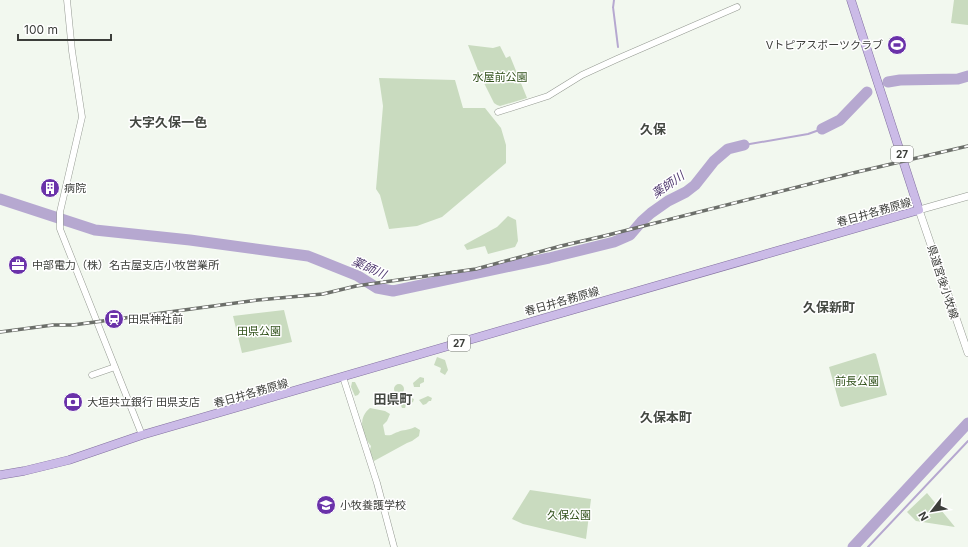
<svg xmlns="http://www.w3.org/2000/svg" width="968" height="547" font-family="Inter,'Noto Sans JP',sans-serif">
  <style>
    .green { fill: #c9dbbf }
    .lines { fill: none; stroke-linecap: round; stroke-linejoin: round }
    .stream { stroke: #b6a8d0; stroke-width: 2 }
    .river { stroke: #b6a8d0; stroke-width: 11 }
    .tertiary-casing { stroke: #949991; stroke-width: 7 }
    .secondary-casing { stroke: #949991; stroke-width: 8 }
    .primary-casing { stroke: #8371a0; stroke-width: 9 }
    .tertiary { stroke: #fff; stroke-width: 6 }
    .secondary { stroke: #fff; stroke-width: 7 }
    .primary { stroke: #cbbbe7; stroke-width: 8 }
    .rail-casing { stroke: #6c6f6a; stroke-width: 3.5 }
    .rail { stroke: #fff; stroke-width: 2; stroke-dasharray: 6; stroke-linecap: butt }
    .labels { text-anchor: middle; stroke-width: 3; stroke-linejoin: round; paint-order: stroke }
    .shield { fill: #fff; stroke: #767875; stroke-width: 1 }
    .shield-label { font-size: 10px; font-weight: bold; fill: #3c3e3a }
    .poi-label { font-size: 11px; fill: #3c3e3a; stroke: #fff; text-anchor: start }
    .park-label { font-size: 11px; fill: #31511b; stroke: #fff }
    .street-label { font-size: 11px; fill: #3c3e3a; stroke: #fff }
    .water-label { font-size: 12px; font-style: italic; fill: #513b70; stroke: #fff }
    .quarter-label { font-size: 13px; font-weight: bold; fill: #444842; stroke: #fff }
  </style>
  <rect width="100%" height="100%" fill="#f2f8ef"/>
  <path class="green" d="M954 0H968V25L951 23Z
    M468 45 493 48 500 46 506 58 510 56 527 98 500 106 497 105 494 103 479 73Z
    M379 78 455 80 463 108H485L501 128 506 145V163L442 217 417 226 389 229 380 195 376 189 383 106Z
    M508 216 516 220 518 241 515 247 488 254 485 246 467 250 464 245 497 227Z
    M284 310 292 342 242 353 233 316Z
    M874 353 876 354 887 395 842 407 840 406 829 367Z
    M437 357 445 360 448 370 445 375 440 372 441 368 434 365Z
    M420 377 424 378V382L420 384V387H414L413 383Z
    M352 382H355L360 392 358 395 355 396 351 387Z
    M394 389a5 5 0 1 1 10 0a5 5 0 1 1-10 0Z
    M407 395 409 397 414 399 413 402 406 405 405 408H402L400 403 403 401 404 396Z
    M428 396 432 398 431 401H429L426 404 423 405 419 400Z
    M370 408 385 411 390 414 387 421 383 425 385 435C393 436 391 434 398 432 404 429 407 431 415 427L420 430 419 436 412 441 407 443 374 461 369 453 371 446C362 435 357 418 370 408Z
    M530 490 591 499 586 539 523 524 512 519Z
    M927 493 955 527 916 521 907 512Z"/>
  <g class="lines">
    <path class="stream" d="M614 0 613 8V7L618 47
      M744 145 808 134 822 129
      M868 547 968 441"/>
    <path class="river" d="M888 82 900 80 958 79 968 76
      M822 129 840 120 867 92
      M0 199 95 230 190 240 308 256 358 276 377 288 393 291 549 258 614 242 630 235 642 221 651 213 668 201 686 192 695 185 714 161 728 149 744 145
      M853 547 968 423"/>
    <g class="tertiary-casing">
      <path id="tertiary" d="M67 0 72 51 82 117 60 212V229L142 435
        M498 112 548 96 582 75 617 59 737 7
        M92 375 115 367
        M343 377 377 483 394 547"/>
    </g>
    <g class="secondary-casing">
      <path id="secondary" d="M968 196 919 210 968 353"/>
    </g>
    <g class="primary-casing">
      <path id="primary" d="M0 475 24 471 69 460 142 435 541 319 919 210 851 0"/>
    </g>
    <use href="#tertiary" class="tertiary"/>
    <use href="#secondary" class="secondary"/>
    <use href="#primary" class="primary"/>
    <g class="rail-casing">
      <path id="rail" d="M0 332 53 325H73L258 300 323 294 356 286 476 269 561 246 604 236 853 173 968 146"/>
    </g>
    <use href="#rail" class="rail"/>
  </g>
  <defs>
    <g id="stadium-disc" transform="scale(1)"><circle r="9.5" fill="#6a32a9" stroke="#fff"/><path d="M0-5a6.5 5 0 1 0 0 10a6.5 5 0 1 0 0-10ZM-3.5-1.8h7v3.6h-7Z" fill="#fff"/></g>
    <g id="building-disc" transform="scale(1)"><circle r="9.5" fill="#6a32a9" stroke="#fff"/><path d="M-4-6H4V6H1V3H-1V6H-4ZM-2.5-4.3h1.7v1.8h-1.7ZM.8-4.3h1.7v1.8H.8ZM-2.5-1h1.7V.8h-1.7ZM.8-1h1.7V.8H.8Z" fill="#fff"/></g>
    <g id="office-disc" transform="scale(1)"><circle r="9.5" fill="#6a32a9" stroke="#fff"/><path d="M-6-3h4V-5.5h4V-3h4V5H-6ZM-1-4.5V-3h2v-1.5ZM-6 0V1H6V0Z" fill="#fff"/></g>
    <g id="station-disc" transform="scale(1)"><circle r="9.5" fill="#6a32a9" stroke="#fff"/><path d="M-3-6H3Q5-6 5-4V2Q5 4 3 4L4.5 6H3L1.5 4h-3L-3 6H-4.5L-3 4Q-5 4-5 2V-4Q-5-6-3-6ZM-3.5-4v3h7v-3ZM-3.5 1v1.5H-2V1ZM2 1v1.5H3.5V1Z" fill="#fff"/></g>
    <g id="bank-disc" transform="scale(1)"><circle r="9.5" fill="#6a32a9" stroke="#fff"/><path d="M-6-4H6V4H-6ZM0-2.3a2.3 2.3 0 1 0 0 4.6a2.3 2.3 0 1 0 0-4.6Z" fill="#fff"/></g>
    <g id="school-disc" transform="scale(1)"><circle r="9.5" fill="#6a32a9" stroke="#fff"/><path d="M0-5L7-2L0 1L-7-2ZM-4 1L0 2.5L4 1V4Q0 6-4 4Z" fill="#fff"/></g>
  </defs>
  <g fill-rule="evenodd">
    <use href="#stadium-disc" x="897" y="45"/>
    <use href="#building-disc" x="50" y="188"/>
    <use href="#office-disc" x="18" y="265"/>
    <use href="#station-disc" x="114" y="319"/>
    <use href="#bank-disc" x="73" y="402"/>
    <use href="#school-disc" x="326" y="505"/>
  </g>
  <g class="labels">
    <g class="shield">
      <rect x="891" y="146" width="22" height="16" rx="3"/>
      <rect x="448" y="335" width="22" height="16" rx="3"/>
    </g>
    <g class="shield-label">
      <text x="902" y="158">27</text>
      <text x="459" y="347">27</text>
    </g>
    <g class="poi-label">
      <text x="883" y="49" text-anchor="end">Vトピアスポーツクラブ</text>
      <text x="64" y="192">病院</text>
      <text x="32" y="269">中部電力（株）名古屋支店小牧営業所</text>
      <text x="128" y="323">田県神社前</text>
      <text x="87" y="406">大垣共立銀行 田県支店</text>
      <text x="340" y="509">小牧養護学校</text>
    </g>
    <g class="park-label">
      <text x="500" y="81">水屋前公園</text>
      <text x="259" y="335">田県公園</text>
      <text x="857" y="385">前長公園</text>
      <text x="569" y="519">久保公園</text>
    </g>
    <g class="street-label">
      <text transform="translate(874 212) rotate(-16)" y="4">春日井各務原線</text>
      <text transform="translate(943 282) rotate(72)" y="4">県道宮後小牧線</text>
      <text transform="translate(562 301) rotate(-16)" y="4">春日井各務原線</text>
      <text transform="translate(251 393) rotate(-16)" y="4">春日井各務原線</text>
    </g>
    <g class="water-label">
      <text transform="translate(668 185) rotate(-35)" y="4">薬師川</text>
      <text transform="translate(369 268) rotate(24)" y="4">薬師川</text>
    </g>
    <g class="quarter-label">
      <text x="168" y="127">大字久保一色</text>
      <text x="653" y="134">久保</text>
      <text x="829" y="312">久保新町</text>
      <text x="393" y="404">田県町</text>
      <text x="666" y="422">久保本町</text>
    </g>
  </g>
  <g transform="translate(932 511) rotate(239)" stroke="#ffffff" stroke-width="3" paint-order="stroke">
  <path d="M0-3L7 15L0 10L-7 15Z" fill="#3c3e3a"/>
  <text y="-6" font-size="11" font-weight="bold" text-anchor="middle" fill="#3c3e3a">N</text>
  </g>
  <path d="M18 34v6h93v-6" fill="none" stroke="#3c3e3a" stroke-width="2"/>
  <text x="24" y="34" font-size="12" fill="#3c3e3a" stroke="#ffffff" stroke-width="3" paint-order="stroke">100 m</text>
</svg>
